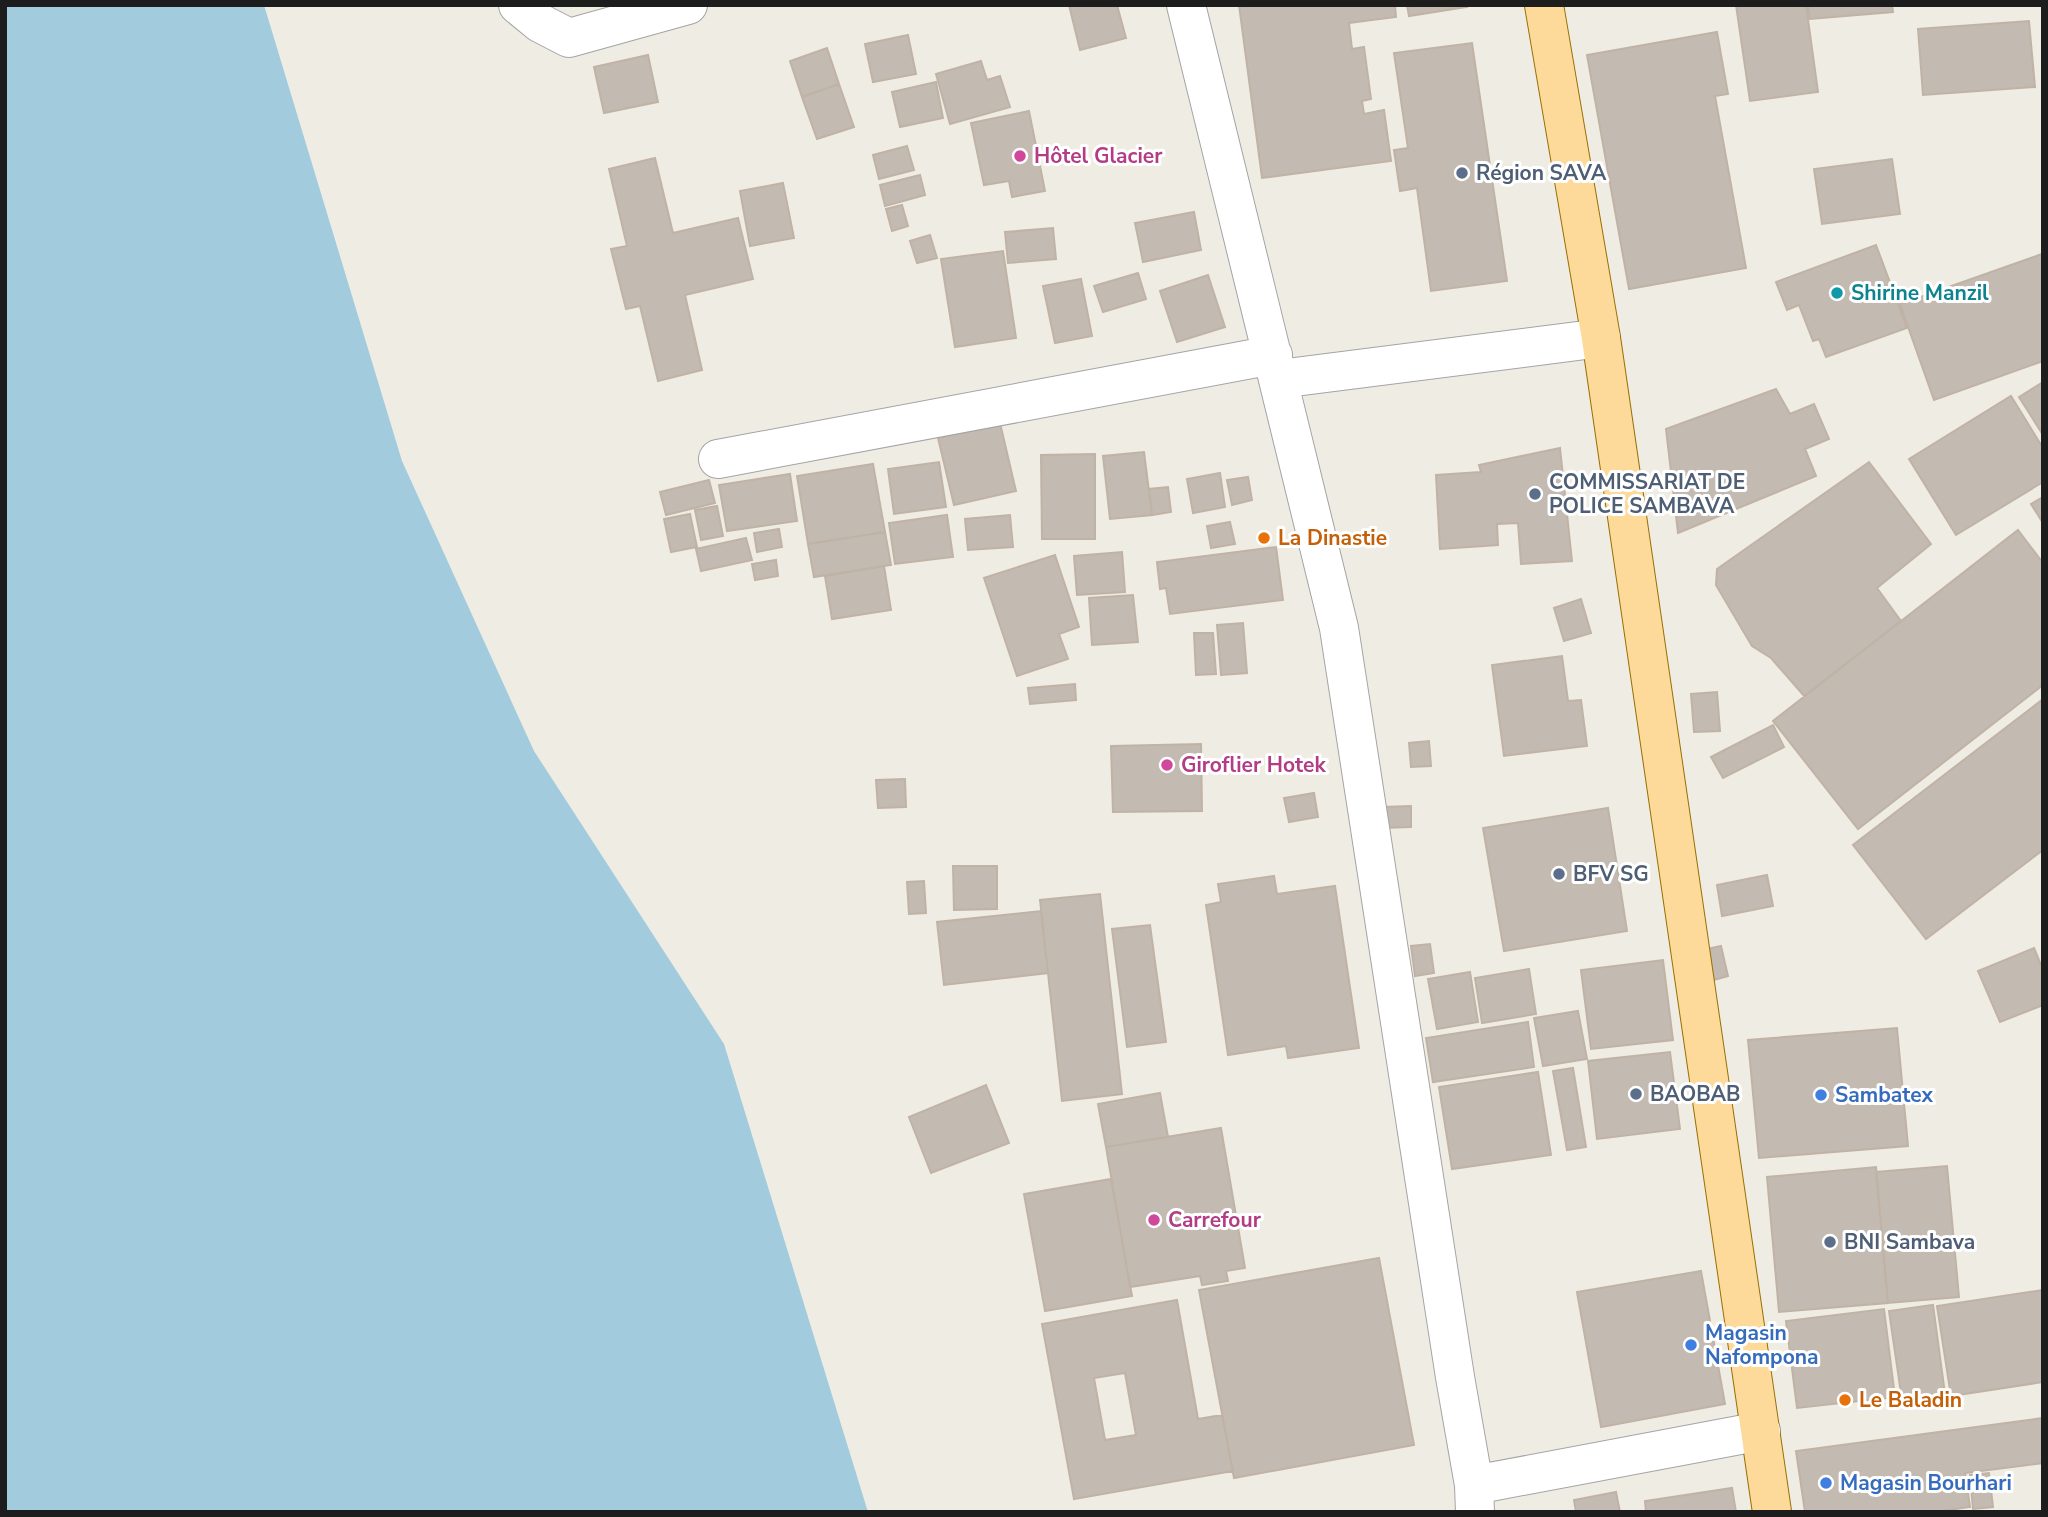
<svg xmlns="http://www.w3.org/2000/svg" width="2048" height="1517" viewBox="0 0 2048 1517" font-family="'Nunito Sans',sans-serif">
	<style>
		.water { fill: #a2ccdd }
		.building { fill: #c3bab2; stroke: #c0b3a5; stroke-width: 2; fill-rule: evenodd }
		.lines { fill: none; stroke-linecap: round; stroke-linejoin: round }
		.minor-casing { stroke: #a4a4a4; stroke-width: 40 }
		.major-casing { stroke: #976f00; stroke-width: 40 }
		.minor { stroke: #fff; stroke-width: 38 }
		.major { stroke: #fdd99a; stroke-width: 38 }
		.hotel-dot { fill: #d1479c; stroke: #fff; stroke-width: 2.5 }
		.service-dot { fill: #5c6f8a; stroke: #fff; stroke-width: 2.5 }
		.culture-dot { fill: #0f9aa8; stroke: #fff; stroke-width: 2.5 }
		.food-dot { fill: #e8710a; stroke: #fff; stroke-width: 2.5 }
		.shop-dot { fill: #3f7fe0; stroke: #fff; stroke-width: 2.5 }
		.labels { text-anchor: middle; stroke-width: 6; stroke-linejoin: round; paint-order: stroke }
		.hotel-label { font-size: 21px; font-weight: bold; fill: #b23c85; stroke: #fff; text-anchor: start }
		.service-label { font-size: 21px; font-weight: bold; fill: #4e5e75; stroke: #fff; text-anchor: start }
		.culture-label { font-size: 21px; font-weight: bold; fill: #0d838f; stroke: #fff; text-anchor: start }
		.food-label { font-size: 21px; font-weight: bold; fill: #c56008; stroke: #fff; text-anchor: start }
		.shop-label { font-size: 21px; font-weight: bold; fill: #366cbe; stroke: #fff; text-anchor: start }
	</style>
	<rect width="100%" height="100%" fill="#efece3"/>
	<path class="water" d="M5,5H264L402,461L534,751L724,1044L868,1512H5Z"/>
	<path class="building" d="M1069,5H1117L1126,38L1080,50Z
		M1239,5H1395L1396,17L1349,23L1352,49L1364,47L1371,99L1362,101L1364,114L1384,110L1391,161L1262,178Z
		M1407,5H1467V7L1409,16Z
		M1736,5H1806L1818,92L1750,101Z
		M1808,5H1892L1893,12L1810,19Z
		M2029,21L2035,87L1923,95L1918,29Z
		M1717,32L1728,94L1715,96L1746,268L1629,289L1587,55Z
		M908,35L916,74L873,82L865,44Z
		M1472,43L1507,281L1431,291L1417,188L1400,191L1394,150L1408,148L1394,53Z
		M827,48L839,84L802,97L790,61Z
		M648,55L658,102L604,113L594,67Z
		M981,61L987,80L1000,76L1010,107L950,124L936,74Z
		M936,82L943,118L900,127L892,92Z
		M839,84L854,127L817,139L802,97Z
		M1029,111L1045,191L1012,197L1009,181L984,185L971,123Z
		M907,146L914,170L879,179L873,155Z
		M655,158L673,233L738,218L753,279L685,295L702,370L658,381L640,306L626,309L611,249L627,246L609,169Z
		M1892,159L1900,214L1822,224L1814,169Z
		M920,175L925,195L885,206L880,185Z
		M783,183L794,238L750,246L740,191Z
		M902,205L908,226L892,231L886,209Z
		M1194,212L1201,250L1143,262L1135,223Z
		M1053,228L1056,259L1008,263L1005,232Z
		M930,235L937,258L917,263L910,241Z
		M1876,245L1907,328L1826,357L1819,339L1813,341L1799,305L1787,310L1776,282Z
		M1003,251L1016,338L955,347L941,259Z
		M2042,254L2043,361L1934,400L1900,304Z
		M1138,273L1146,299L1103,312L1094,286Z
		M1208,275L1225,327L1177,342L1160,291Z
		M1081,279L1092,336L1055,343L1043,286Z
		M2043,382V435L2019,397Z
		M1776,389L1790,414L1814,404L1829,439L1805,449L1816,476L1678,533L1666,429Z
		M2011,396L2043,448V482L1956,535L1909,459Z
		M1000,423L1016,491L954,505L938,438Z
		M1560,448L1572,561L1521,564L1518,523L1497,524L1498,545L1440,549L1436,475L1481,472L1479,465Z
		M1144,452L1152,515L1110,519L1103,456Z
		M1095,454V539H1042L1041,455Z
		M939,462L946,507L894,514L888,469Z
		M1869,462L1931,544L1877,588L1901,621L1804,696L1771,658L1752,646L1716,585L1717,569Z
		M873,464L885,532L808,544L797,476Z
		M1220,473L1225,507L1193,513L1187,479Z
		M790,474L797,521L727,531L719,485Z
		M1248,477L1252,500L1232,505L1227,480Z
		M709,480L715,503L666,515L660,492Z
		M1168,487L1171,512L1152,515L1149,489Z
		M2043,497V523L2031,504Z
		M717,506L723,536L701,540L695,510Z
		M690,514L697,547L671,552L664,519Z
		M947,515L953,557L895,564L889,523Z
		M1010,515L1013,547L968,550L965,519Z
		M1230,522L1235,544L1211,548L1207,526Z
		M779,529L782,547L757,552L754,533Z
		M2018,530L2043,563V685L1858,829L1773,721Z
		M885,532L891,565L814,577L808,544Z
		M746,538L752,560L701,571L696,549Z
		M1276,547L1283,600L1170,614L1166,588L1160,589L1157,562Z
		M1122,552L1125,592L1077,595L1074,556Z
		M1055,555L1079,627L1059,634L1068,659L1017,676L984,578Z
		M776,560L778,576L755,580L752,564Z
		M884,566L891,610L832,619L825,576Z
		M1133,595L1138,642L1092,645L1089,598Z
		M1581,599L1591,633L1564,641L1554,608Z
		M1243,623L1247,673L1221,675L1217,625Z
		M1194,633H1213L1216,674L1196,675Z
		M1562,656L1568,701L1581,700L1587,746L1504,756L1492,665Z
		M1075,684L1076,700L1030,704L1028,688Z
		M1717,692L1720,731L1694,732L1691,694Z
		M2043,699V850L1926,939L1853,845Z
		M1773,725L1784,747L1723,778L1711,757Z
		M1429,741L1431,766L1411,767L1409,743Z
		M1201,744L1202,811L1113,812L1111,746Z
		M905,779L906,807L878,808L876,780Z
		M1314,793L1318,817L1289,822L1284,798Z
		M1411,806V827L1383,828L1382,807Z
		M1608,808L1627,931L1504,951L1483,828Z
		M953,866H997V909L954,910Z
		M1767,875L1773,906L1722,916L1717,885Z
		M1274,876L1277,894L1335,886L1359,1048L1288,1058L1286,1046L1228,1055L1206,905L1221,902L1218,884Z
		M924,881L926,913L909,914L907,882Z
		M1100,894L1122,1094L1062,1101L1040,900Z
		M1041,911L1048,973L944,985L937,922Z
		M1150,925L1166,1042L1127,1047L1112,929Z
		M1430,944L1434,973L1415,976L1411,946Z
		M1721,946L1728,976L1714,980L1707,949Z
		M2034,948L2043,970V1005L2000,1022L1978,971Z
		M1663,960L1673,1040L1591,1049L1581,970Z
		M1529,969L1536,1014L1482,1023L1475,978Z
		M1470,972L1478,1022L1437,1029L1428,979Z
		M1578,1011L1587,1059L1543,1066L1534,1018Z
		M1528,1022L1534,1067L1433,1082L1426,1038Z
		M1897,1028L1908,1146L1759,1158L1748,1040Z
		M1670,1052L1680,1129L1597,1139L1588,1061Z
		M1573,1068L1586,1147L1567,1150L1553,1071Z
		M1538,1072L1551,1155L1452,1169L1439,1087Z
		M986,1085L1009,1143L931,1173L909,1117Z
		M1160,1093L1168,1137L1106,1147L1098,1104Z
		M1221,1128L1245,1268L1226,1271L1228,1281L1202,1285L1200,1276L1130,1287L1106,1147Z
		M1947,1166L1959,1297L1888,1303L1876,1172Z
		M1876,1167L1888,1303L1779,1312L1767,1177Z
		M1111,1179L1132,1296L1045,1311L1024,1194Z
		M1379,1258L1414,1445L1234,1478L1199,1290Z
		M1701,1271L1725,1404L1601,1427L1577,1292Z
		M2043,1290V1382L1951,1396L1937,1306Z
		M1177,1300L1198,1419L1222,1415L1233,1471L1074,1499L1042,1324ZM1125,1373L1136,1435L1105,1440L1094,1378Z
		M1933,1305L1945,1394L1902,1400L1889,1311Z
		M1884,1309L1895,1397L1797,1408L1786,1321Z
		M2043,1418V1463L1965,1473L1970,1507L1935,1512H1805L1796,1451Z
		M1989,1473L1993,1507L1973,1509L1970,1475Z
		M1732,1488L1736,1512H1646L1645,1501Z
		M1616,1492L1620,1512H1576L1574,1500Z"/>
	<g class="lines">
		<g class="minor-casing">
			<path id="minor" d="M518,5L540,23L569,38L688,5
				M1186,5L1339,628L1455,1377L1474,1485L1475,1512
				M1279,379L1601,338
				M718,459L1273,355
				M1474,1485L1761,1431"/>
		</g>
		<g class="major-casing">
			<path id="major" d="M1544,5L1601,338L1772,1512"/>
		</g>
		<use href="#minor" class="minor"/>
		<use href="#major" class="major"/>
	</g>
	<g class="hotel-dot">
		<circle cx="1020" cy="156" r="7"/>
		<circle cx="1167" cy="765" r="7"/>
		<circle cx="1154" cy="1220" r="7"/>
	</g>
	<g class="service-dot">
		<circle cx="1462" cy="173" r="7"/>
		<circle cx="1535" cy="494" r="7"/>
		<circle cx="1559" cy="874" r="7"/>
		<circle cx="1636" cy="1094" r="7"/>
		<circle cx="1830" cy="1242" r="7"/>
	</g>
	<circle class="culture-dot" cx="1837" cy="293" r="7"/>
	<g class="food-dot">
		<circle cx="1264" cy="538" r="7"/>
		<circle cx="1845" cy="1400" r="7"/>
	</g>
	<g class="shop-dot">
		<circle cx="1821" cy="1095" r="7"/>
		<circle cx="1691" cy="1345" r="7"/>
		<circle cx="1826" cy="1483" r="7"/>
	</g>
	<g class="labels">
		<g class="hotel-label">
			<text x="1034" y="163">Hôtel Glacier</text>
			<text x="1181" y="772">Giroflier Hotek</text>
			<text x="1168" y="1227">Carrefour</text>
		</g>
		<g class="service-label">
			<text x="1476" y="180">Région SAVA</text>
			<text x="1549" y="489">COMMISSARIAT DE<tspan x="1549" dy="24">POLICE SAMBAVA</tspan></text>
			<text x="1573" y="881">BFV SG</text>
			<text x="1650" y="1101">BAOBAB</text>
			<text x="1844" y="1249">BNI Sambava</text>
		</g>
		<g class="culture-label">
			<text x="1851" y="300">Shirine Manzil</text>
		</g>
		<g class="food-label">
			<text x="1278" y="545">La Dinastie</text>
			<text x="1859" y="1407">Le Baladin</text>
		</g>
		<g class="shop-label">
			<text x="1835" y="1102">Sambatex</text>
			<text x="1705" y="1340">Magasin<tspan x="1705" dy="24">Nafompona</tspan></text>
			<text x="1840" y="1490">Magasin Bourhari</text>
		</g>
	</g>
	<rect width="2048" height="1517" fill="none" stroke="#1d1d1d" stroke-width="14"/>
</svg>
